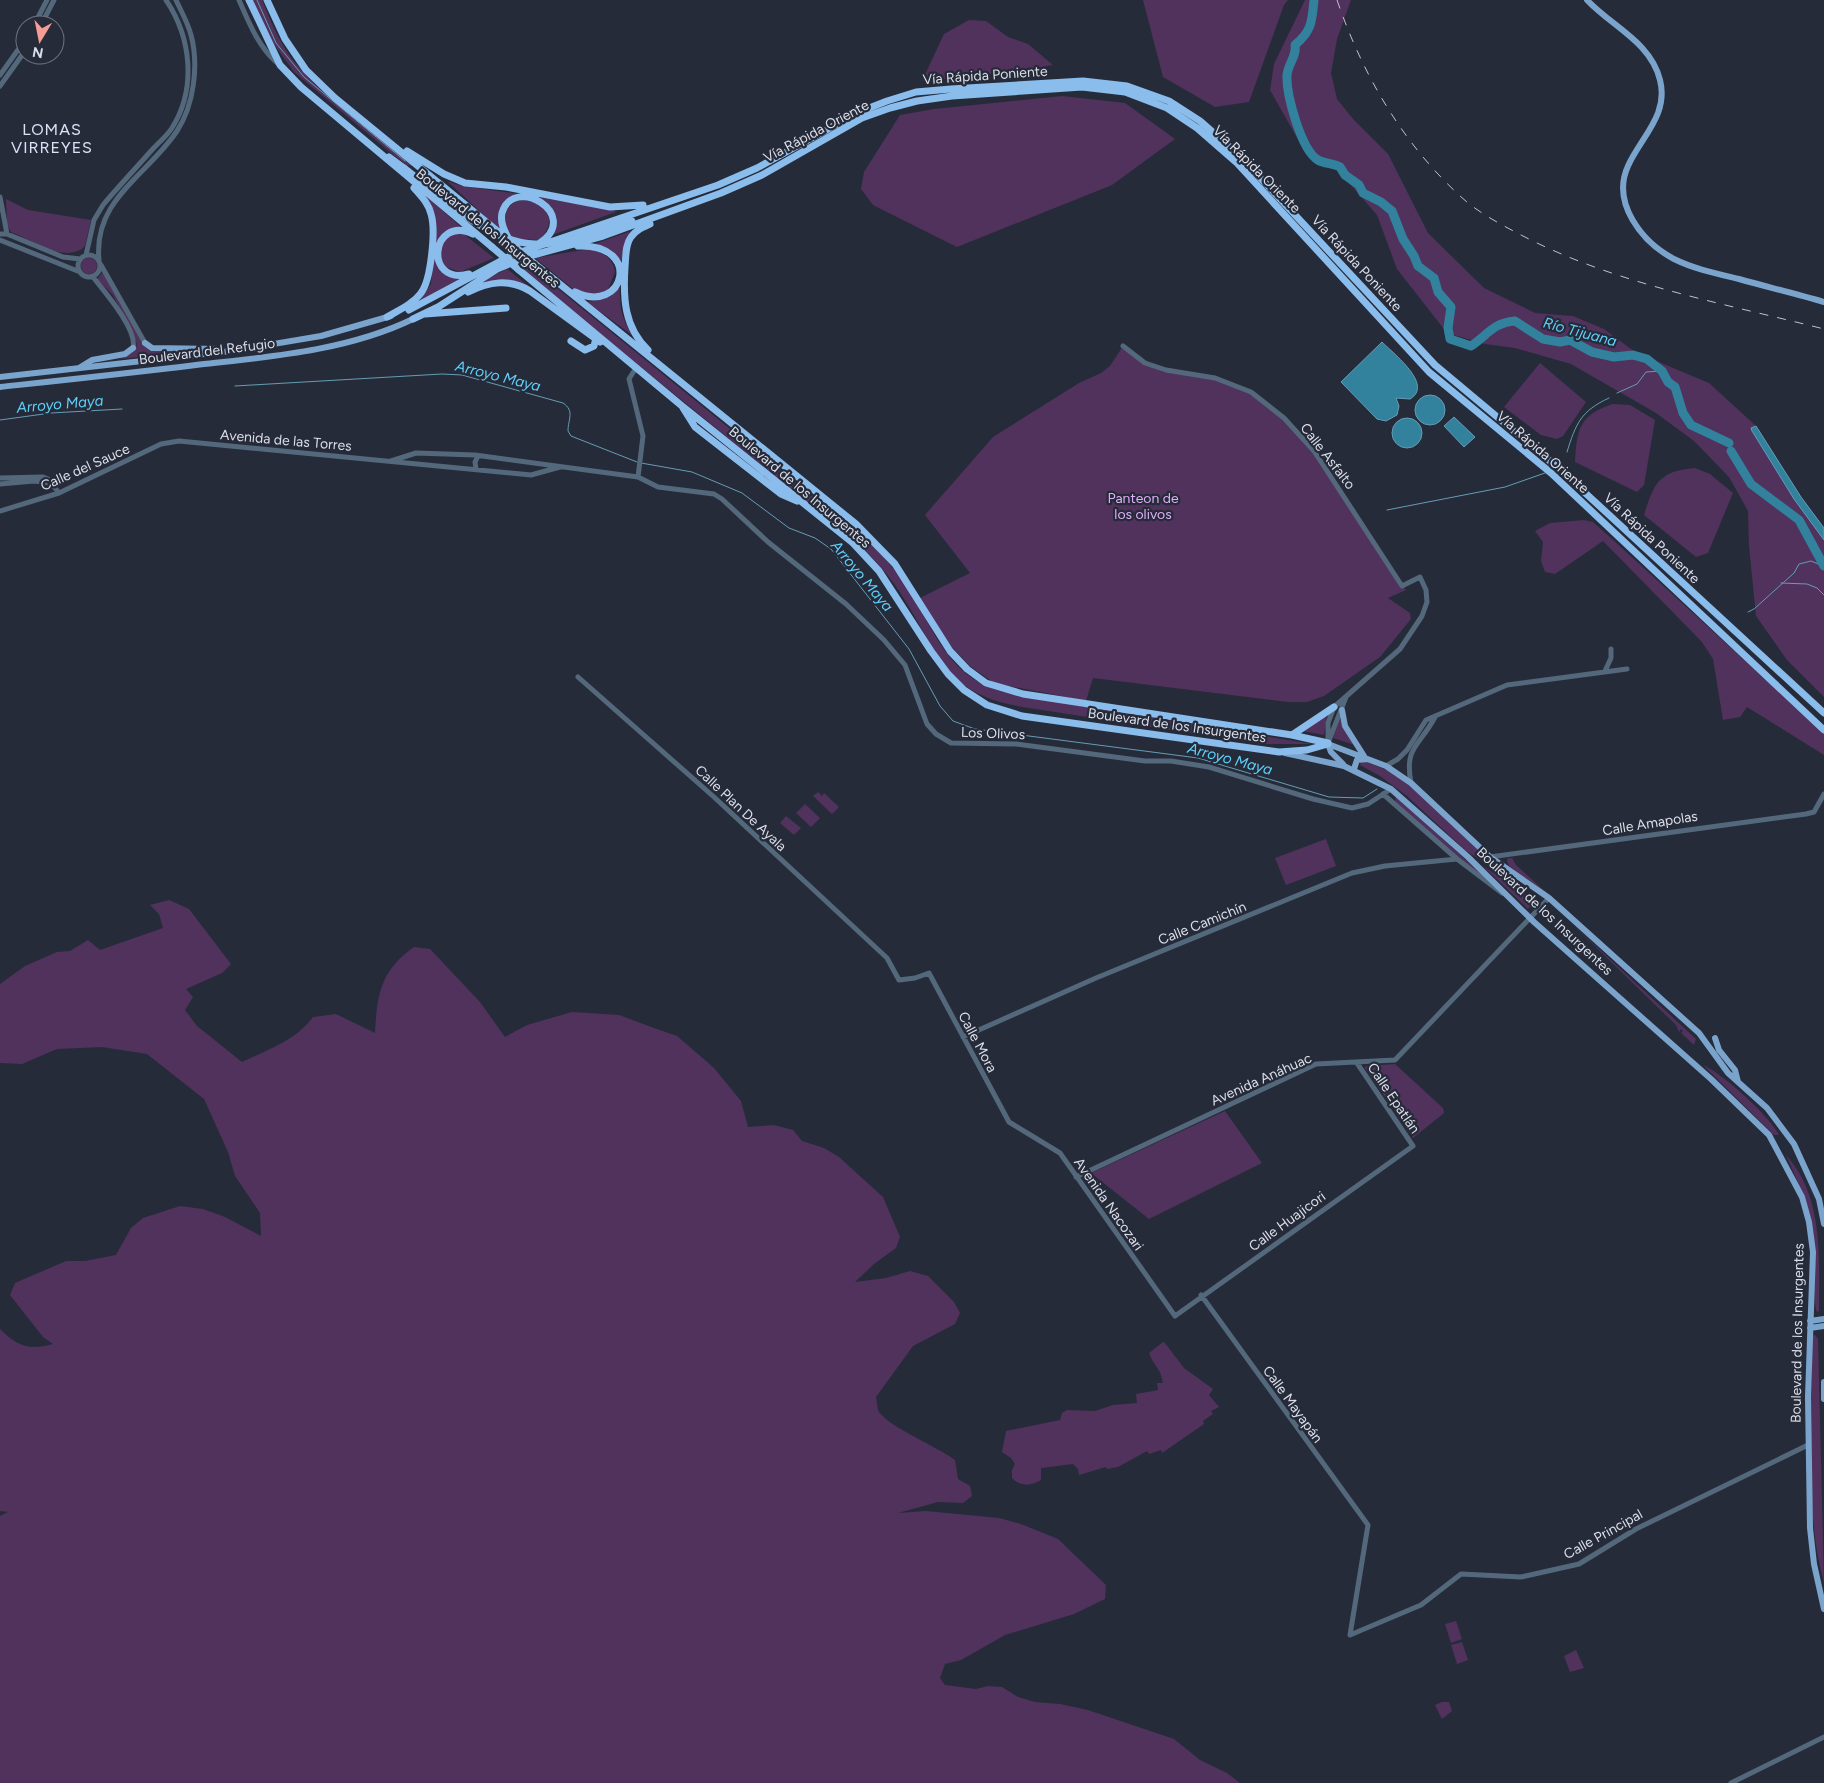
<svg xmlns="http://www.w3.org/2000/svg" width="1824" height="1783" viewBox="0 0 1824 1783" font-family="Figtree,sans-serif">
	<style>
		.green { fill: #50325c }
		.water { fill: #32819d; stroke: #659db4 }
		.lines { fill: none; stroke-linecap: round; stroke-linejoin: round }
		.stream { stroke: #659db4; stroke-width: 1 }
		.river { stroke: #32819d; stroke-width: 9 }
		.minor { stroke: #54687c; stroke-width: 5 }
		.major { stroke: #7ba4cc; stroke-width: 6 }
		.highway { stroke: #8abcec; stroke-width: 7 }
		.rail { stroke: #c0c3ce; stroke-width: 1; stroke-dasharray: 9 9; stroke-linecap: butt }
		.highway-bridge { stroke: #8abcec; stroke-width: 7 }
		.labels { text-anchor: middle; stroke-width: 4.5; stroke-linejoin: round; paint-order: stroke }
		.street-label { font-size: 14px; fill: #dcdfe9; stroke: #262b3a }
		.park-label { font-size: 14px; fill: #e3aef9; stroke: #262b3a }
		.water-label { font-size: 15px; font-style: italic; fill: #5fd0f9; stroke: #262b3a }
		.quarter-label { font-size: 16px; letter-spacing: 1px; fill: #dbe2f6; stroke: #262b3a }
	</style>
	<rect width="100%" height="100%" fill="#262b3a"/>
	<path class="green" d="M251,0H262C271,22 281,47 297,65C329,103 375,134 413,166L407,165L397,158L294,72L274,44Z
		M1143,0H1288L1284,5L1249,102L1215,107L1163,77Z
		M1305,0H1351L1337,39L1331,73L1337,99L1353,119L1388,154L1428,233L1484,288L1535,313L1573,316L1604,329L1635,352L1709,383L1756,426L1751,428L1752,431L1794,499L1824,540V697L1787,660L1756,616L1749,546L1748,511L1729,477L1694,441L1656,413L1571,364L1515,348L1485,344L1447,333L1397,269L1377,215L1340,173L1296,136L1270,90L1274,64Z
		M969,20L986,21L1008,37L1028,44L1053,65L1012,72L922,81L944,34Z
		M1062,96L1125,103L1175,139L1112,185L957,247L873,205L861,189L864,172L900,115L934,109Z
		M447,181L462,186L527,195L506,202L501,231Z
		M423,193L463,229L447,231L435,245V229Z
		M536,197L614,210L616,212L552,235C562,218 553,203 536,197Z
		M6,199L28,210L91,220L85,246C66,265 31,240 11,232L7,225Z
		M517,201C545,197 560,217 540,240L516,239L509,235C504,220 502,209 517,201Z
		M634,230C619,240 618,292 621,309C623,319 627,327 632,335L587,302L604,299L618,286L614,254L605,247L594,244Z
		M456,234L465,235L494,258L460,272L443,266L440,249L447,238Z
		M588,249C602,250 613,258 615,272L608,289L595,297L573,289L535,258Z
		M433,254C438,272 446,278 465,277L419,301L431,284Z
		M81 266a8 8 0 1 1 16 0a8 8 0 1 1-16 0Z
		M525,262L868,541C883,556 896,570 908,588C927,618 942,658 972,678C985,687 1000,691 1015,695L1313,744H1262L1029,708C1003,704 975,697 956,678C934,656 918,620 901,594C890,576 876,562 862,547L516,265Z
		M507,269L554,306C524,289 511,274 475,284Z
		M103,272L145,347L161,352L204,350L92,362C107,360 133,362 137,344L113,295L97,279Z
		M1123,346L1145,363L1166,370L1215,378L1251,392L1284,418L1314,451L1406,590L1388,598L1410,613L1411,619L1380,657L1324,696L1307,702H1288L1093,678L1086,701L994,683L970,666L950,645L918,599L970,573L925,515L993,437L1079,383L1101,373L1110,366Z
		M1540,363L1586,402L1563,436L1557,439L1541,435L1504,407Z
		M1613,404L1630,405L1655,420L1644,485L1637,492L1575,462C1577,429 1579,415 1613,404Z
		M1695,468L1710,474L1733,493L1708,553L1696,557L1644,515C1654,483 1659,471 1695,468Z
		M1584,520L1593,522L1612,539L1824,733V755L1747,707L1740,717L1723,720L1713,659L1702,642L1603,541L1555,574L1545,572L1541,561L1543,542L1535,531L1550,523Z
		M1327,715L1324,735L1302,731Z
		M1340,719L1355,745L1333,738Z
		M1362,760L1389,771L1407,782L1512,879L1466,851L1407,796L1380,776L1360,765Z
		M818,792L822,796L824,793L839,807L832,814L813,796Z
		M1396,797L1401,801L1489,881L1467,865L1395,802Z
		M805,804L820,818L811,827L796,813Z
		M786,816L801,828L794,835L780,823Z
		M1326,839L1336,866L1286,885L1275,858Z
		M1508,858H1512L1516,865L1550,896L1509,866L1507,861Z
		M1483,866L1536,900L1528,909Z
		M169,900L189,909L231,964L222,973L186,989L193,997L185,1010L197,1026L242,1062C269,1049 295,1041 313,1017L336,1014L375,1033C377,994 381,970 414,947L430,949L480,1002L505,1037L527,1025L572,1012L619,1015L654,1028L677,1036L714,1068L741,1101L748,1127L774,1125L793,1130L802,1141L824,1148L839,1157L883,1197L900,1237L896,1248L874,1264L855,1282L886,1278L910,1271L928,1276L954,1302L960,1313L955,1324L913,1346L876,1397C877,1402 877,1408 879,1412C889,1427 938,1447 955,1460L958,1479L970,1486L972,1496L963,1503L938,1502L898,1513L926,1511L999,1518L1021,1524L1058,1539L1106,1585L1105,1599L1074,1614L1005,1635L961,1660L945,1664L940,1678L945,1685L976,1689L988,1686L1002,1687L1018,1697L1035,1702L1060,1704L1088,1710L1174,1739L1200,1760L1227,1773L1240,1783H0V1516L8,1512L0,1511V1329C17,1346 29,1351 53,1344L43,1337L10,1295L15,1283L66,1261H85L116,1255L131,1228L143,1218L180,1206L203,1209L225,1217L261,1236L260,1213L235,1176L228,1152L204,1099L147,1054L102,1047L57,1049L22,1064L0,1063V984L25,966L57,952L70,951L88,940L100,950L163,928L159,914L150,905Z
		M1572,924L1696,1039L1694,1045L1681,1033L1683,1031L1681,1029L1679,1032L1676,1025Z
		M1395,1064L1443,1108L1444,1113L1413,1138L1365,1068L1366,1066Z
		M1703,1065C1723,1074 1769,1115 1779,1135H1774Z
		M1225,1111L1262,1163L1149,1219L1091,1173Z
		M1786,1155C1824,1197 1819,1257 1819,1311L1817,1312C1812,1303 1816,1249 1813,1232C1808,1205 1797,1180 1786,1155Z
		M1815,1335L1818,1339L1824,1583C1803,1505 1812,1416 1812,1336Z
		M1163,1342L1165,1343L1184,1368L1213,1389L1209,1395L1219,1407L1211,1411L1213,1414L1203,1421L1204,1424L1162,1453L1161,1450L1149,1454L1147,1451L1118,1467L1107,1469L1106,1467L1079,1475L1078,1469L1073,1464L1041,1468V1480C1030,1486 1021,1487 1012,1478V1470L1015,1464L1011,1458L1002,1452L1006,1431L1060,1420L1062,1413L1067,1410L1095,1411L1113,1405L1137,1403L1136,1394L1158,1390L1157,1383H1163C1160,1366 1154,1367 1149,1353Z
		M1456,1621L1462,1639L1451,1643L1445,1624Z
		M1462,1642L1468,1660L1457,1664L1451,1645Z
		M1576,1650L1584,1668L1570,1672L1564,1656Z
		M1442,1702H1449L1452,1711L1442,1719L1435,1705Z"/>
	<path class="water" d="M1382,342C1394,354 1434,385 1410,399L1396,398L1399,406L1397,415L1386,421L1377,419L1341,382Z
		M1415 410a15 15 0 1 1 30 0a15 15 0 1 1-30 0Z
		M1454,417L1475,437L1464,447L1444,426Z
		M1392 433a15 15 0 1 1 30 0a15 15 0 1 1-30 0Z
		M1756,426L1801,497L1824,528V540L1794,499L1752,431L1751,428Z"/>
	<g class="lines">
		<path class="stream" d="M257,0L276,43L304,77L405,161
			M235,386L442,374L462,375L563,403C575,411 568,419 568,431L571,436L637,462
			M1617,393L1637,384L1646,372L1662,371
			M0,420L51,413L122,409
			M1567,452C1576,423 1581,411 1609,398
			M641,463L692,472L742,493L789,528L815,538L831,549L909,649L940,706L953,721L975,729L1198,758L1329,797L1363,798L1377,789
			M1387,510L1505,487L1545,473
			M1781,583L1807,584L1817,588L1824,595
			M1748,612L1754,609L1794,573L1799,564L1811,561L1823,566"/>
		<path class="river" d="M1314,0C1312,21 1312,31 1295,45C1297,56 1288,64 1287,75C1286,94 1301,150 1318,160C1325,164 1334,163 1340,167L1345,175L1359,185L1363,193L1381,202L1392,211L1403,239L1414,256L1418,266L1434,278L1438,292L1451,307L1448,328L1450,339L1471,346C1488,335 1492,323 1515,321L1543,339L1560,342L1570,340L1592,352L1614,357L1633,355L1647,359L1662,371L1668,382L1675,387L1683,413L1691,425L1729,443
			M1731,451L1751,484L1799,520L1824,566"/>
		<path class="minor" d="M239,0C249,23 258,46 277,63
			M34,25L47,0
			M41,25L54,0
			M0,75L25,40
			M0,86L25,51
			M0,197L7,234
			M0,234H7L63,257L80,259
			M0,240L80,272
			M78 266a11 11 0 1 1 22 0a11 11 0 1 1-22 0Z
			M86,255L94,220L103,205C118,187 135,169 151,151C158,143 167,136 172,128C197,88 191,37 166,0
			M99,260C93,199 148,175 177,131C194,105 199,65 191,35C188,23 181,11 176,0
			M101,265L145,343
			M93,277C104,291 138,330 133,348
			M1123,346L1145,363L1166,370L1215,378L1251,392L1284,418L1314,451L1402,586L1420,577L1426,590L1427,602L1422,616L1400,649L1334,707L1328,723V744
			M634,371L629,379L643,436L638,477
			M391,461L416,453L475,455L638,477L658,487L714,494L722,499L768,542L846,604L884,640L905,665L927,724L936,734L951,743L1016,744L1145,761H1171L1209,767L1313,799L1352,808L1368,804L1391,789
			M476,469L475,462L478,456
			M0,478L43,477L48,479L59,493
			M0,484L34,481L51,483
			M0,511L59,493L161,444L179,441L531,475L560,467
			M1605,671L1611,658V649
			M578,677L714,797L887,958L899,980L915,978L929,973L1009,1122L1060,1153L1175,1316L1413,1146L1357,1063
			M1328,743L1346,697
			M1386,766L1398,759L1407,750L1426,720L1507,685L1627,669
			M1411,783C1404,746 1420,746 1435,717
			M1383,794L1457,859L1502,893
			M1490,857L1806,814L1814,812L1824,794
			M963,1037L1096,978L1352,873L1385,866L1457,859
			M1076,1177L1316,1064L1395,1060L1549,898
			M1201,1295L1368,1525L1350,1635
			M1350,1635L1421,1605L1461,1574L1521,1577L1579,1564L1636,1529L1808,1445
			M1731,1783L1824,1737"/>
		<path class="major" d="M1587,0C1611,26 1651,42 1660,80C1669,115 1641,137 1628,166C1611,203 1642,242 1674,259C1694,269 1718,274 1739,279C1768,287 1796,294 1824,302
			M145,343L152,348L220,349
			M79,368L92,360L125,354L133,348
			M0,377L231,351L321,336L391,316
			M0,387C65,380 131,373 196,365C268,357 347,351 413,319
			M1342,710L1345,726L1364,756
			M1328,744L1386,766L1411,783L1490,857L1549,898L1699,1033L1728,1073L1767,1108L1794,1144L1819,1199L1824,1224
			M1328,744L1331,752L1343,764
			M1285,753L1344,766L1391,789L1468,857L1534,922L1711,1079L1769,1135L1802,1197L1809,1222L1813,1252L1808,1397L1810,1528L1814,1564L1824,1609
			M1354,769L1357,760L1367,759
			M1715,1038L1719,1050L1735,1070L1738,1082
			M1810,1321L1824,1319
			M1810,1328L1824,1326
			M1824,1382V1399"/>
		<path class="highway" d="M249,0L280,65L301,87L492,247
			M267,0L285,39L306,70L335,98L501,234
			M407,151L444,174L465,183L506,187L610,207L643,205
			M389,157L404,168
			M509,239C504,231 500,223 502,213C513,174 582,214 540,243
			M535,264L856,524L895,564L950,651L967,669L986,683L1023,694L1292,735L1328,743
			M519,270L682,406L853,543L879,571L931,651L948,674L964,690L987,705L1022,716L1279,752L1307,750L1328,744
			M469,274C423,286 431,214 473,234
			M468,292C489,282 509,278 530,291L600,342
			M575,292C625,316 643,243 578,246
			M435,309L497,269L526,257L603,236L721,193L762,175L862,118L890,108L917,101L952,96L1082,87L1125,92L1167,108L1197,128L1236,162L1429,372L1551,473L1824,730
			M409,310L512,255L718,185L757,168L859,112L887,101L916,92L951,89L1083,81L1127,86L1169,101L1200,121L1241,157L1435,365L1556,466L1824,713
			M425,314L506,308
			M387,317C399,310 413,304 421,293C431,280 436,230 431,214C429,204 421,196 414,188
			M413,319L438,307
			M571,341L585,350L594,346L596,338
			M648,350C624,327 623,298 625,267C626,257 625,245 631,237C636,230 643,227 650,224
			M683,408L695,427L781,494L797,501
			M1292,735L1334,707"/>
		<path class="rail" d="M1337,0C1362,73 1401,141 1458,194C1475,211 1500,224 1521,235C1615,284 1722,303 1824,329"/>
		<path class="highway-bridge" d="M404,168C440,195 487,243 535,244C567,245 601,230 632,221
			M509,241L535,264
			M492,247L519,270"/>
	</g>
	<g class="labels">
		<g class="street-label">
			<text transform="translate(985 75) rotate(-4)" y="5">Vía Rápida Poniente</text>
			<text transform="translate(816 131) rotate(-28)" y="5">Vía Rápida Oriente</text>
			<text transform="translate(1257 169) rotate(45)" y="5">Vía Rápida Oriente</text>
			<text transform="translate(488 228) rotate(39)" y="5">Boulevard de los Insurgentes</text>
			<text transform="translate(1357 263) rotate(47)" y="5">Vía Rápida Poniente</text>
			<text transform="translate(207 351) rotate(-7)" y="5">Boulevard del Refugio</text>
			<text transform="translate(286 440) rotate(5)" y="5">Avenida de las Torres</text>
			<text transform="translate(1543 452) rotate(41)" y="5">Vía Rápida Oriente</text>
			<text transform="translate(1328 456) rotate(52)" y="5">Calle Asfalto</text>
			<text transform="translate(85 467) rotate(-24)" y="5">Calle del Sauce</text>
			<text transform="translate(800 487) rotate(40)" y="5">Boulevard de los Insurgentes</text>
			<text transform="translate(1652 538) rotate(43)" y="5">Vía Rápida Poniente</text>
			<text transform="translate(1177 725) rotate(8)" y="5">Boulevard de los Insurgentes</text>
			<text transform="translate(993 733) rotate(2)" y="5">Los Olivos</text>
			<text transform="translate(741 808) rotate(43)" y="5">Calle Plan De Ayala</text>
			<text transform="translate(1650 823) rotate(-9)" y="5">Calle Amapolas</text>
			<text transform="translate(1545 911) rotate(43)" y="5">Boulevard de los Insurgentes</text>
			<text transform="translate(1202 923) rotate(-22)" y="5">Calle Camichín</text>
			<text transform="translate(978 1042) rotate(62)" y="5">Calle Mora</text>
			<text transform="translate(1261 1079) rotate(-24)" y="5">Avenida Anáhuac</text>
			<text transform="translate(1394 1098) rotate(56)" y="5">Calle Epatlán</text>
			<text transform="translate(1109 1204) rotate(55)" y="5">Avenida Nacozari</text>
			<text transform="translate(1287 1221) rotate(-36)" y="5">Calle Huajicori</text>
			<text transform="translate(1797 1333) rotate(-89)" y="5">Boulevard de los Insurgentes</text>
			<text transform="translate(1293 1404) rotate(54)" y="5">Calle Mayapán</text>
			<text transform="translate(1603 1534) rotate(-29)" y="5">Calle Principal</text>
		</g>
		<g class="park-label">
			<text x="1143" y="503">Panteon de<tspan x="1143" dy="16">los olivos</tspan></text>
		</g>
		<g class="water-label">
			<text transform="translate(1580 332) rotate(15)" y="5">Río Tijuana</text>
			<text transform="translate(498 376) rotate(14)" y="5">Arroyo Maya</text>
			<text transform="translate(60 404) rotate(-5)" y="5">Arroyo Maya</text>
			<text transform="translate(862 576) rotate(50)" y="5">Arroyo Maya</text>
			<text transform="translate(1230 759) rotate(15)" y="5">Arroyo Maya</text>
		</g>
		<g class="quarter-label">
			<text x="52" y="135">LOMAS<tspan x="52" dy="18">VIRREYES</tspan></text>
		</g>
	</g>
	<g transform="translate(40 40) rotate(190)"><circle r="24" fill="#262b3a" stroke="#6f7380"/>
	<path d="M0-4L9 19L0 12L-9 19Z" fill="#f59c95"/>
	<text y="-8" font-size="14" font-weight="bold" text-anchor="middle" fill="#dcdfe9">N</text>
	</g>
</svg>
